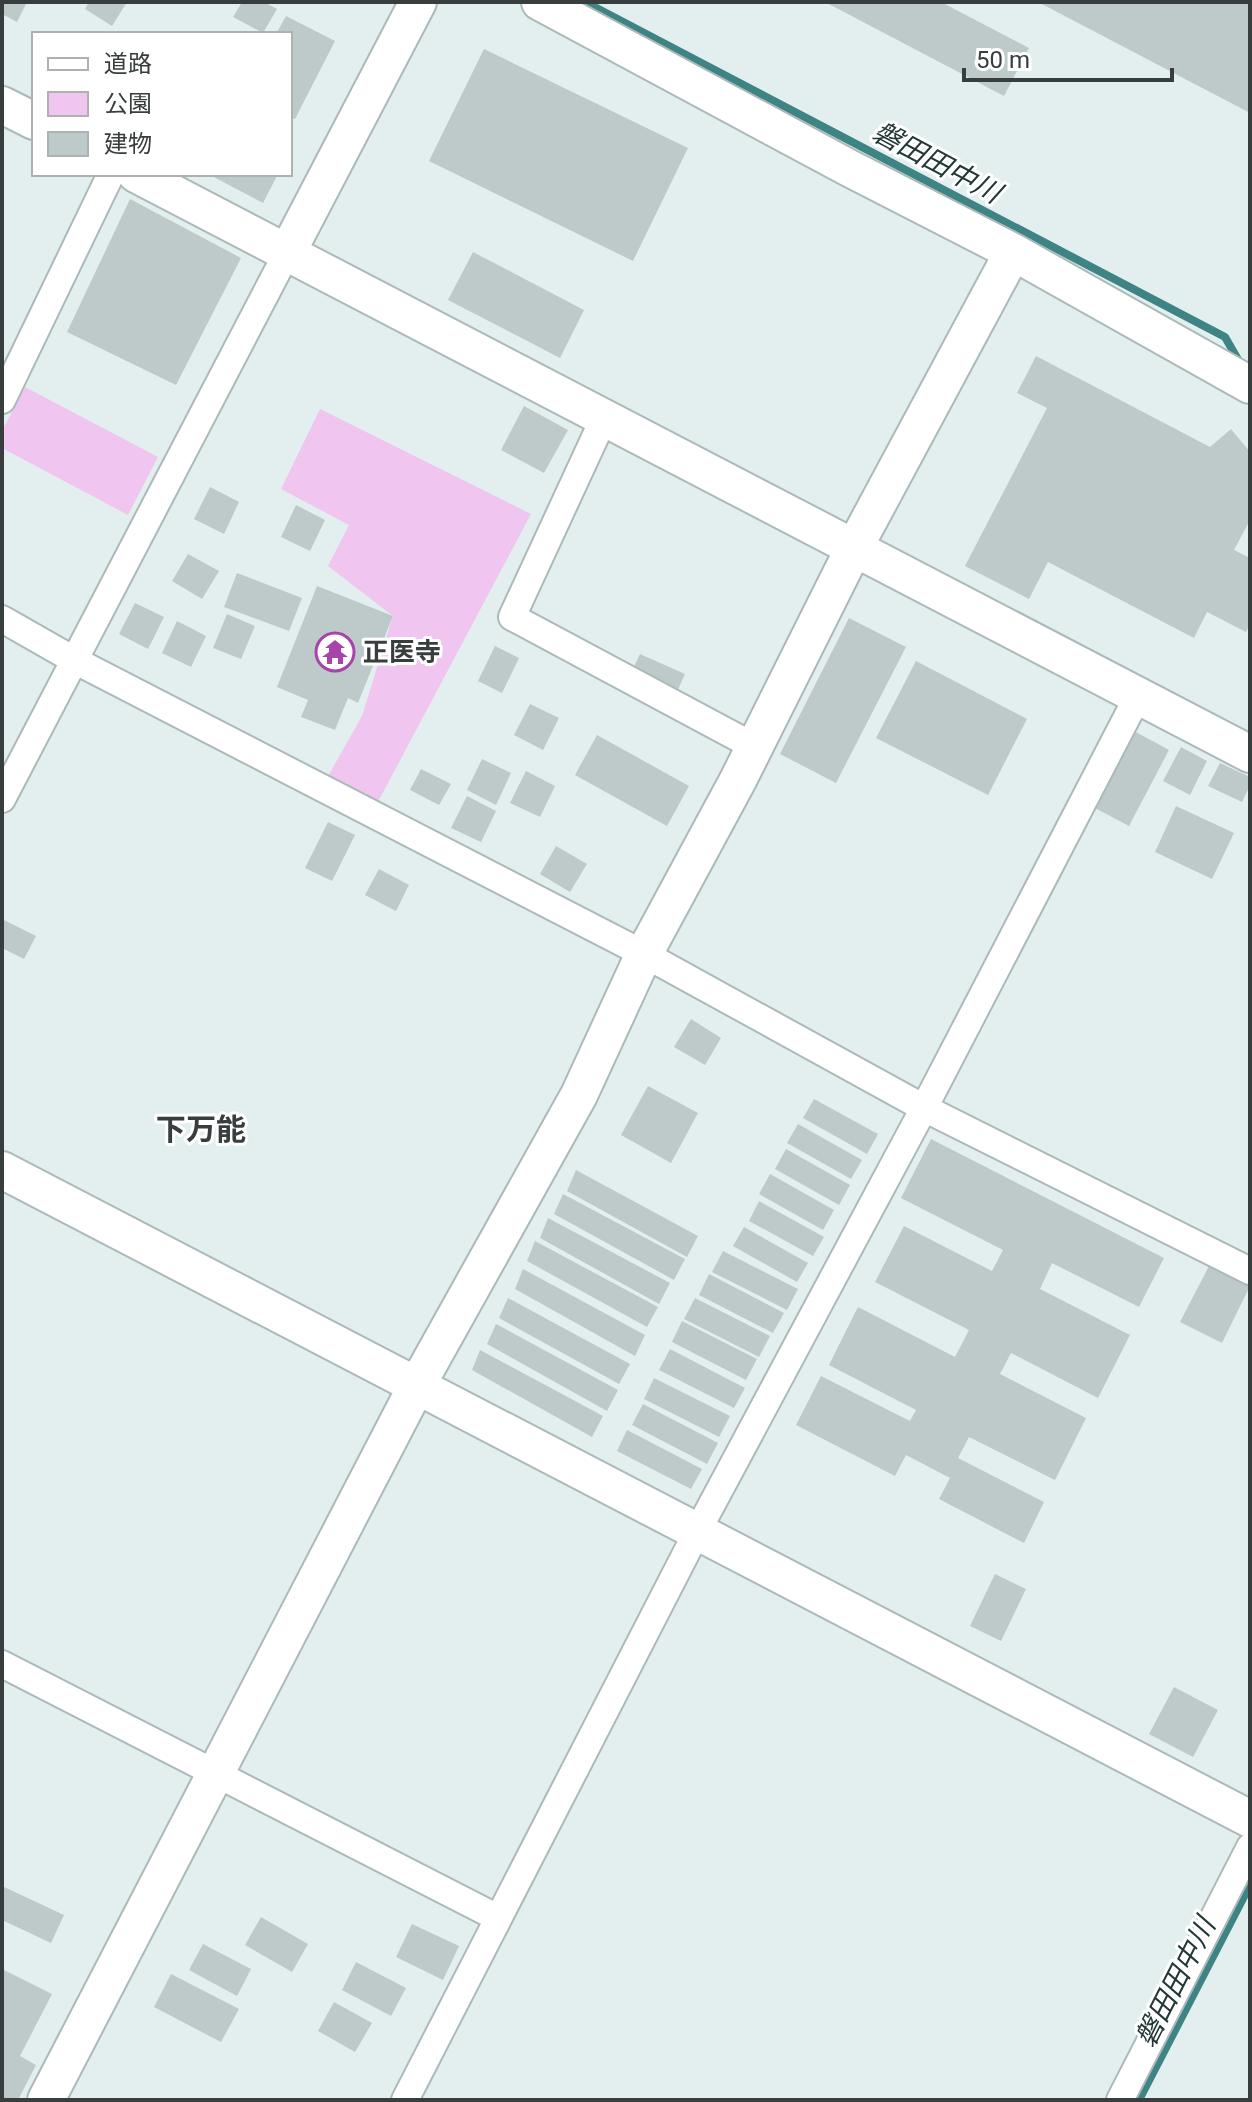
<svg xmlns="http://www.w3.org/2000/svg" width="1252" height="2102" viewBox="0 0 1252 2102" font-family="Roboto,'Noto Sans JP',sans-serif">
	<style>
		.green { fill: #f0c5f0 }
		.lines { fill: none; stroke-linecap: round; stroke-linejoin: round }
		.stream { stroke: #3e8484; stroke-width: 8 }
		.building { fill: #bdcac9 }
		.street-casing { stroke: #adb9b9; stroke-width: 30 }
		.secondary-casing { stroke: #adb9b9; stroke-width: 40 }
		.street { stroke: #fff; stroke-width: 26 }
		.secondary { stroke: #fff; stroke-width: 36 }
		.labels { text-anchor: middle; stroke-width: 6; stroke-linejoin: round; paint-order: stroke }
		.poi-label { font-size: 26px; font-weight: bold; fill: #383d3d; stroke: #fff; text-anchor: start }
		.water-label { font-size: 28px; font-style: italic; fill: #213837; stroke: #fff }
		.quarter-label { font-size: 30px; font-weight: bold; fill: #383d3d; stroke: #fff }
	</style>
	<rect width="100%" height="100%" fill="#e2efee"/>
	<path class="green" d="M25,387L158,457L128,515L2,448V431Z
		M320,409L531,514L372,813L322,787L362,716L393,616L328,566L349,525L281,489Z"/>
	<g class="lines">
		<path class="stream" d="M585,2L1225,337L1240,363
			M1139,2100L1250,1885"/>
	</g>
	<path class="building" d="M2,2H27L17,22L2,14Z
		M89,2H127L112,26L85,9Z
		M242,2H264L277,9L263,33L233,17Z
		M825,2H941L1029,48L1004,96Z
		M1038,2H1250V113Z
		M286,16L335,41L295,119L290,117V34H276Z
		M484,49L688,148L633,261L429,161Z
		M208,174H278L263,203Z
		M130,199L241,258L176,385L67,332Z
		M473,252L584,310L560,358L448,300Z
		M1036,356L1210,447L1231,429L1250,452V520L1234,550L1250,558V624L1246,632L1207,612L1194,638L1048,562L1029,599L965,566L1047,408L1017,393Z
		M524,406L568,430L544,473L501,450Z
		M210,487L239,502L224,534L194,519Z
		M296,505L325,520L310,551L281,537Z
		M188,554L219,571L202,599L172,581Z
		M237,573L302,598L289,631L224,607Z
		M317,586L393,616L358,703L348,698L335,730L301,717L308,700L277,687Z
		M135,603L164,617L148,649L119,634Z
		M227,614L255,626L241,659L213,648Z
		M849,618L906,647L836,783L780,754Z
		M177,621L206,636L191,667L162,653Z
		M495,646L519,658L502,693L478,681Z
		M640,654L685,674L676,694L631,673Z
		M916,661L1027,719L988,795L876,738Z
		M530,704L559,718L543,750L514,735Z
		M1134,731L1169,750L1129,826L1093,807Z
		M597,735L689,786L667,826L575,775Z
		M1181,747L1207,761L1190,795L1163,781Z
		M482,759L511,773L496,805L467,790Z
		M1220,763L1250,777V785L1242,802L1208,786Z
		M421,769L451,784L439,805L410,790Z
		M526,771L555,786L540,817L510,803Z
		M467,796L496,811L481,842L451,828Z
		M1176,806L1234,833L1212,879L1155,852Z
		M328,822L355,835L332,881L305,868Z
		M556,846L587,864L570,892L540,874Z
		M379,869L409,885L396,911L365,895Z
		M2,919L36,936L24,959L2,948Z
		M691,1019L721,1038L705,1065L674,1047Z
		M648,1086L698,1113L671,1163L621,1135Z
		M814,1099L878,1134L867,1154L803,1118Z
		M798,1124L862,1160L851,1179L787,1143Z
		M931,1139L1164,1258L1139,1307L1052,1263L1040,1289L1130,1335L1098,1398L1011,1353L1000,1374L1086,1418L1055,1480L969,1437L958,1458L1044,1502L1024,1543L939,1499L950,1478L906,1455L895,1476L796,1425L821,1376L910,1421L916,1410L829,1365L858,1307L955,1357L969,1330L875,1282L904,1226L992,1271L1003,1250L901,1198Z
		M786,1149L850,1185L839,1205L775,1169Z
		M576,1170L698,1236L687,1257L567,1191Z
		M770,1174L834,1210L823,1230L759,1194Z
		M563,1194L685,1259L674,1280L554,1214Z
		M759,1201L824,1237L813,1256L749,1221Z
		M548,1218L670,1283L659,1304L540,1238Z
		M744,1227L808,1263L797,1282L733,1246Z
		M535,1241L658,1307L647,1327L527,1261Z
		M723,1251L798,1289L787,1310L712,1272Z
		M1209,1266L1250,1286L1222,1343L1180,1322Z
		M523,1269L645,1335L635,1356L515,1289Z
		M709,1274L784,1313L773,1333L699,1295Z
		M508,1298L630,1364L619,1384L499,1318Z
		M695,1298L770,1336L759,1357L684,1319Z
		M682,1321L757,1359L746,1380L672,1342Z
		M496,1324L618,1390L607,1411L487,1344Z
		M670,1349L745,1388L734,1408L659,1370Z
		M480,1350L603,1416L592,1437L472,1370Z
		M654,1378L730,1416L719,1437L644,1399Z
		M643,1404L718,1443L707,1464L632,1425Z
		M627,1430L702,1469L691,1489L617,1451Z
		M995,1574L1026,1589L1001,1641L970,1626Z
		M1174,1687L1218,1710L1193,1757L1149,1734Z
		M2,1886L64,1915L51,1943L2,1920Z
		M261,1917L308,1944L292,1972L245,1945Z
		M412,1924L459,1946L443,1980L396,1957Z
		M203,1944L251,1969L237,1996L189,1970Z
		M356,1962L406,1988L391,2016L342,1990Z
		M2,1969L52,1994L20,2056L36,2065L18,2100H2Z
		M171,1974L239,2009L221,2042L154,2007Z
		M334,2002L372,2023L355,2052L318,2031Z"/>
	<g class="lines">
		<g class="street-casing">
			<path id="street" d="M2,400L111,174
				M604,418L512,617L755,747
				M2,619L74,660L644,954L924,1108L1250,1271
				M2,799L288,251
				M2,1664L498,1918
				M405,2100L697,1532L924,1108L1138,696
				M1120,2100L1250,1847"/>
		</g>
		<g class="secondary-casing">
			<path id="secondary" d="M540,2L849,168L1013,252L1250,385
				M2,105L34,121
				M136,174L1250,754
				M288,251L418,2
				M2,1170L1250,1819
				M46,2100L416,1387L579,1095L644,954L738,780L854,548L1013,252"/>
		</g>
		<use href="#street" class="street"/>
		<use href="#secondary" class="secondary"/>
	</g>
	<defs>
		<g id="temple-ring" transform="scale(2)"><circle r="9.5" fill="#fff" stroke="#a644ab" stroke-width="1.5"/><path d="M0-6L5-2H3V0L6.5 2.5H4V6H1.5V3h-3V6H-4V2.5H-6.5L-3 0V-2H-5Z" fill="#a644ab"/></g>
	</defs>
	<g fill-rule="evenodd">
		<use href="#temple-ring" x="335" y="652"/>
	</g>
	<g class="labels">
		<g class="poi-label">
			<text x="363" y="661">正医寺</text>
		</g>
		<g class="water-label">
			<text transform="translate(937 162) rotate(28)" y="10">磐田田中川</text>
			<text transform="translate(1175 1982) rotate(-63)" y="10">磐田田中川</text>
		</g>
		<g class="quarter-label">
			<text x="201" y="1140">下万能</text>
		</g>
	</g>
	<rect width="1252" height="2102" fill="none" stroke="#383d3d" stroke-width="8"/>
	<rect x="32" y="32" width="260" height="144" fill="#ffffff" stroke="#afb1b1" stroke-width="2"/>
	<rect x="48" y="58" width="40" height="12" fill="#ffffff" stroke="#afb1b1" stroke-width="2"/>
	<text x="104" y="72" font-size="24" fill="#383d3d">道路</text>
	<rect x="48" y="92" width="40" height="24" fill="#f0c5f0" stroke="#afb1b1" stroke-width="2"/>
	<text x="104" y="112" font-size="24" fill="#383d3d">公園</text>
	<rect x="48" y="132" width="40" height="24" fill="#bdcac9" stroke="#afb1b1" stroke-width="2"/>
	<text x="104" y="152" font-size="24" fill="#383d3d">建物</text>
	<path d="M964 68v12h208v-12" fill="none" stroke="#383d3d" stroke-width="4"/>
	<text x="976" y="68" font-size="24" fill="#383d3d" stroke="#ffffff" stroke-width="6" paint-order="stroke">50 m</text>
</svg>
